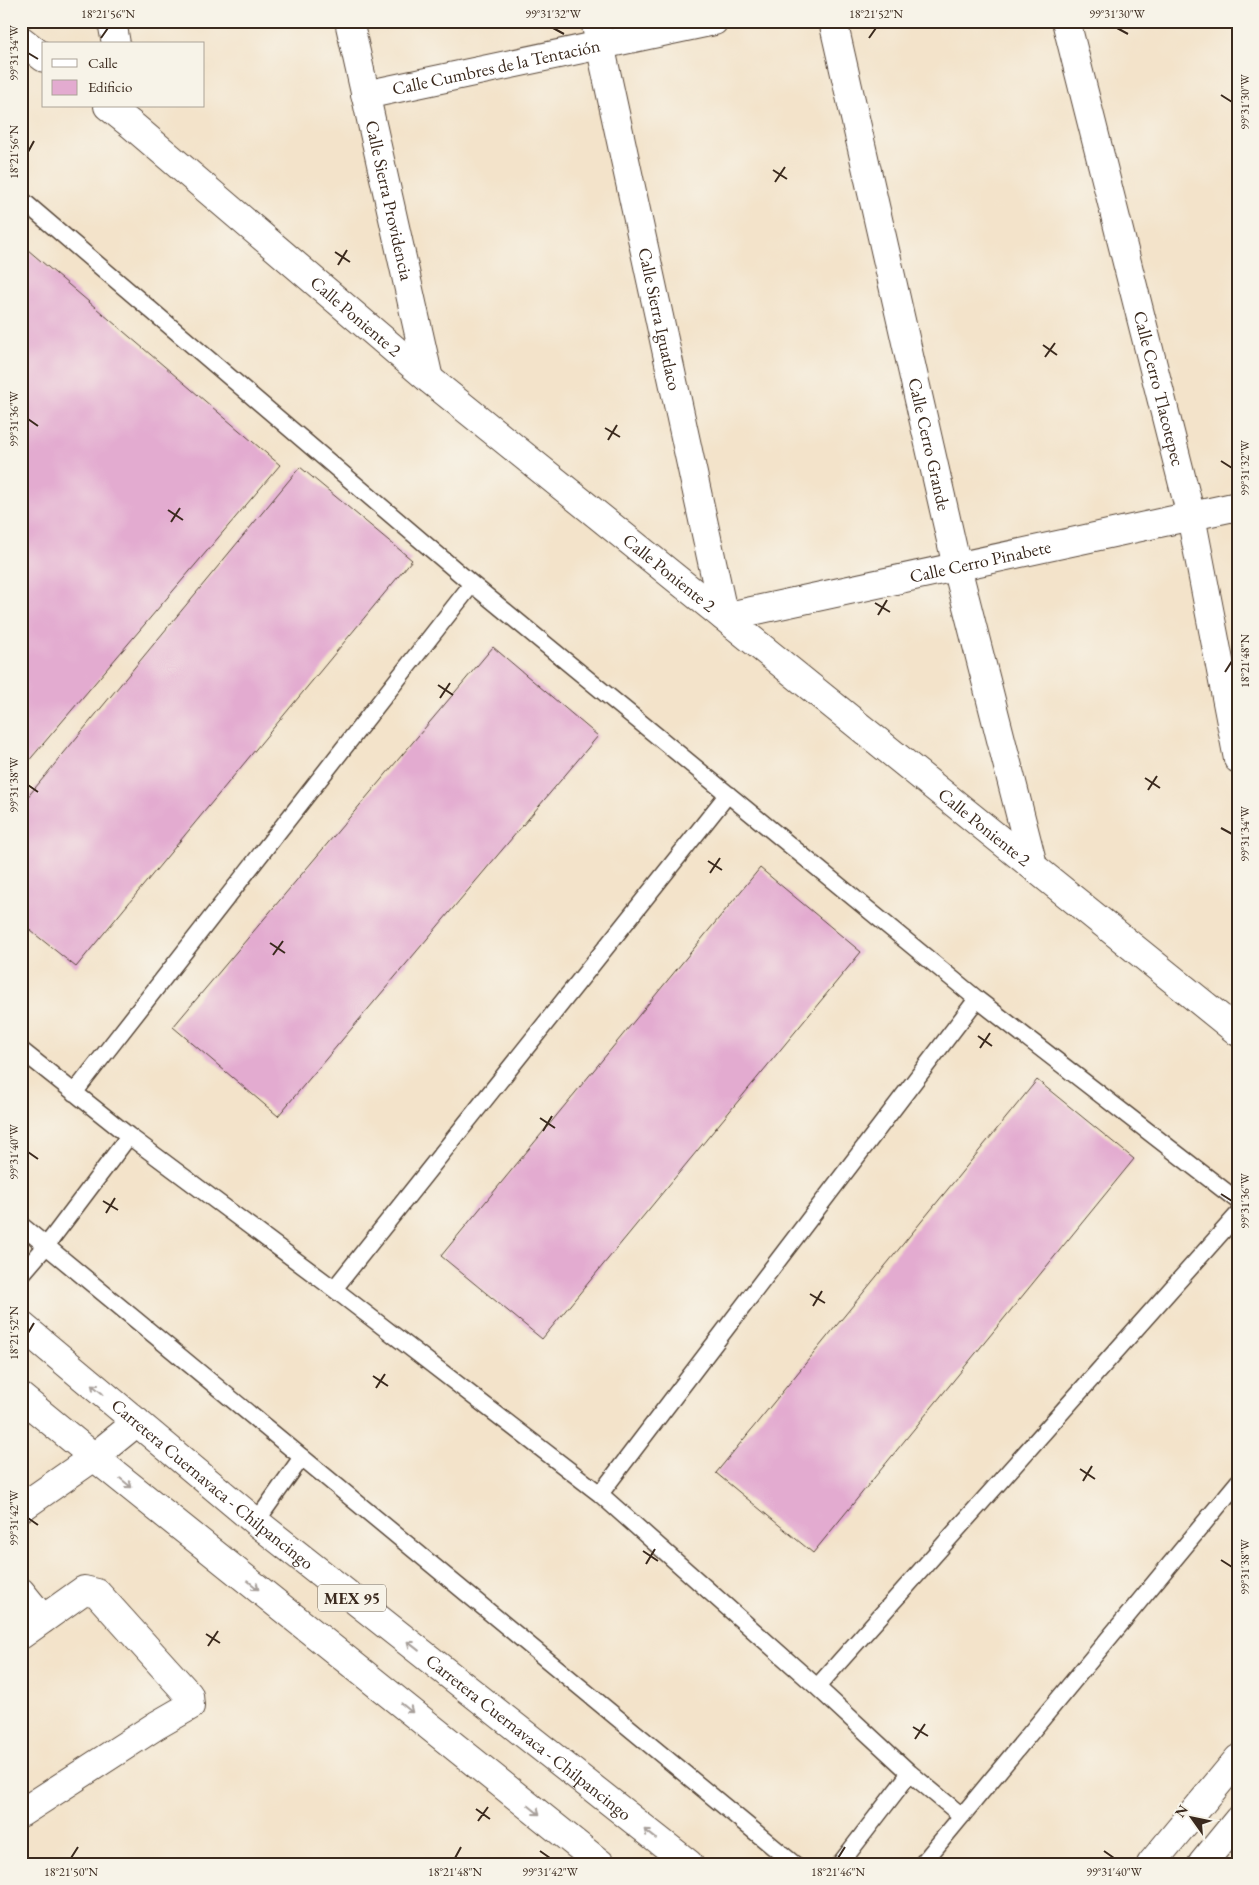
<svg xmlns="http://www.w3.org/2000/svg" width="1259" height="1885" viewBox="0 0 1259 1885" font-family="'EB Garamond',serif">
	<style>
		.building { fill: #e3abd0 }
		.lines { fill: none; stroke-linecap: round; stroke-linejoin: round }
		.service-casing { stroke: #574638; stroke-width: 19 }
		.minor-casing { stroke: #574638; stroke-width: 30 }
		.tertiary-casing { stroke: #574638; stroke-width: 30 }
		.primary-casing { stroke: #574638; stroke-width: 30 }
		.service { stroke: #fff; stroke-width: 16 }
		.minor { stroke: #fff; stroke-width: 28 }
		.tertiary { stroke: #fff; stroke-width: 28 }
		.primary { stroke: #fff; stroke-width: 28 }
		.oneway { stroke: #a79f9a }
		.ticks { fill: none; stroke: #3b2a1e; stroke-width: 2 }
		.labels { text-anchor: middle; stroke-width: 5; stroke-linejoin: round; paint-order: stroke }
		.shield { fill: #f7f3e8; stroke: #73665b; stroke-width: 1 }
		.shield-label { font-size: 16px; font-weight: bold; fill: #3b2a1e }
		.street-label { font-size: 18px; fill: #3b2a1e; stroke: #f7f3e8 }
		.neatline { fill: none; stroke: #3b2a1e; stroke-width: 2 }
		.ticks-label { font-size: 12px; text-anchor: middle; fill: #3b2a1e }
	</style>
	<rect width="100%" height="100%" fill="#f7f3e8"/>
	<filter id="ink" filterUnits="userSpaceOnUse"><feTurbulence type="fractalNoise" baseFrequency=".02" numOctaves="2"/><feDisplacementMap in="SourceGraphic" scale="10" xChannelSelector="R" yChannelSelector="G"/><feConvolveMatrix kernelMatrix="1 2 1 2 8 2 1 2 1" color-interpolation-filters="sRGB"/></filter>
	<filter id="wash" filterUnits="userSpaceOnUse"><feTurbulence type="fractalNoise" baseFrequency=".0096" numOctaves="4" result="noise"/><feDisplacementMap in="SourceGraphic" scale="20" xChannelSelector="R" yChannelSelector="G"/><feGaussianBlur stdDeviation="1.12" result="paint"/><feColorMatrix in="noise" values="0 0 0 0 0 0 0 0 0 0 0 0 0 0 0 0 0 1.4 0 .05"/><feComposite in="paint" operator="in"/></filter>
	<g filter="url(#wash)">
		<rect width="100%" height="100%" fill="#f3e3ca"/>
		<g id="blocks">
			<path class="building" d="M21,244L280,465L21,770Z
				M300,467L412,560L76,967L21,923V805Z
				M493,647L598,736L278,1116L173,1027Z
				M760,868L861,952L542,1339L441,1256Z
				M1037,1080L1134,1159L813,1553L716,1473Z"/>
		</g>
	</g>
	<g filter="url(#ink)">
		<use href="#blocks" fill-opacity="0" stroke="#574638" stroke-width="1"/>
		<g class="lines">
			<g class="service-casing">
				<path id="service" d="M21,199L472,584L977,999L1238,1201
					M21,1050L129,1136L334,1289L600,1494L817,1687L910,1773
					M74,1093L472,584
					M21,1225L794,1864
					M21,1275L46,1246L129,1136
					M334,1289L728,794
					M600,1494L977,999
					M256,1522L302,1457
					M817,1687L1238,1214
					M840,1864L910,1773L962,1816
					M922,1864L1238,1482"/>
			</g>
			<g class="minor-casing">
				<g id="minor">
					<path d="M112,21L116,44"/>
					<path id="s1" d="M349,21L429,379"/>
					<path id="s2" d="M595,21L724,617L1238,506"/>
					<path id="s3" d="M833,21L957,567L1033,865"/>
					<path id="s4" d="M1066,21L1191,516L1238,759"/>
					<path d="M21,40L44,58"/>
					<path id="s5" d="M365,95L714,21"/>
					<path id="s6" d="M108,106L133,126L429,379L1238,1032"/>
					<path d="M21,1508L94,1457L137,1422"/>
					<path d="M21,1592L43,1619"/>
					<path d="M21,1635L84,1590L97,1593L189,1695L190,1706L157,1725L21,1813"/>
				</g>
			</g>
			<g class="tertiary-casing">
				<path id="tertiary" d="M1151,1864L1238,1759
					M1202,1864L1238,1820"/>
			</g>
			<g class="primary-casing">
				<g id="primary">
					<path id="s7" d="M21,1325L256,1522L689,1864"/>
					<path d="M21,1397L94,1457L601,1864"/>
				</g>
			</g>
			<use href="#service" class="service"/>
			<use href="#minor" class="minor"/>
			<use href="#tertiary" class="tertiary"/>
			<use href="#primary" class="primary"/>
		</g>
		<defs><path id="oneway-shaft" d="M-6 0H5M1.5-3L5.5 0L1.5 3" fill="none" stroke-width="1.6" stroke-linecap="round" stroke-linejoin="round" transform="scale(1.25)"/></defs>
		<g class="oneway">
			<use href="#oneway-shaft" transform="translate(97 1389) rotate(-140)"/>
			<use href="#oneway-shaft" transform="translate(126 1483) rotate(39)"/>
			<use href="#oneway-shaft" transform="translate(253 1585) rotate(39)"/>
			<use href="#oneway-shaft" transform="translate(413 1646) rotate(-142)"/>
			<use href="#oneway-shaft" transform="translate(407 1708) rotate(39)"/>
			<use href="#oneway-shaft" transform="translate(534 1810) rotate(39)"/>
			<use href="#oneway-shaft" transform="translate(650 1834) rotate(-142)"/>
		</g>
	</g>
	<path class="ticks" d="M553,28L564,34M1117,28L1128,34M101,38L108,28M869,38L876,28M28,53L38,59M1221,95L1232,102M28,152L34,141M773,170L787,179M775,182L785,167M335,252L350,262M338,265L347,250M1043,345L1057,355M1045,357L1055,343M28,419L38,426M605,428L620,437M608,440L617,425M1221,461L1232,468M168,510L183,520M171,522L180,508M875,603L890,612M878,615L887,600M1225,672L1232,661M438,685L453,695M440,698L450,683M1145,778L1160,788M28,785L38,792M1148,790L1157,776M1221,828L1232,834M708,861L722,870M710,873L720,858M270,943L285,953M273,955L283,941M978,1036L992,1046M980,1048L990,1033M540,1118L555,1128M543,1131L552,1116M28,1152L38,1159M1221,1194L1232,1201M103,1201L118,1210M106,1213L115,1198M810,1294L825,1303M813,1306L822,1291M28,1333L34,1323M373,1376L388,1386M376,1388L385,1374M1080,1469L1095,1479M1083,1481L1092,1466M28,1518L38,1525M643,1551L658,1561M1221,1560L1232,1567M646,1564L655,1549M206,1634L220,1643M208,1646L218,1631M913,1727L928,1736M915,1739L925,1724M476,1809L490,1819M478,1821L488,1807M540,1851L550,1858M1104,1851L1114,1858M71,1858L78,1847M455,1858L461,1847M838,1858L845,1847"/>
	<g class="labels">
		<rect class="shield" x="318" y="1584.5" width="68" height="27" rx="4"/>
		<g class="shield-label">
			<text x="352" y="1604">MEX 95</text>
		</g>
		<g class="street-label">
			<text dy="6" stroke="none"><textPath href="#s5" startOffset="134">Calle Cumbres de la Tentación</textPath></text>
			<text dy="6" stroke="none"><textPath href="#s1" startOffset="184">Calle Sierra Providencia</textPath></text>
			<text dy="6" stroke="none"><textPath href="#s6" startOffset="325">Calle Poniente 2</textPath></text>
			<text dy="6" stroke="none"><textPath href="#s2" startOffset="305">Calle Sierra Iguatlaco</textPath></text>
			<text dy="6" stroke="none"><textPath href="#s4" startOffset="379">Calle Cerro Tlacotepec</textPath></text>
			<text dy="6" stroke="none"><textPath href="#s3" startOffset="434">Calle Cerro Grande</textPath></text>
			<text dy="6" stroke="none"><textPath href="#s2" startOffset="872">Calle Cerro Pinabete</textPath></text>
			<text dy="6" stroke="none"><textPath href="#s6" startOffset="730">Calle Poniente 2</textPath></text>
			<text dy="6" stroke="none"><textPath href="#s6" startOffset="1135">Calle Poniente 2</textPath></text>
			<text dy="6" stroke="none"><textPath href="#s7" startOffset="249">Carretera Cuernavaca - Chilpancingo</textPath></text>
			<text dy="6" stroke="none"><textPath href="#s7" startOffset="654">Carretera Cuernavaca - Chilpancingo</textPath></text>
		</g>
	</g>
	<rect width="1259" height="1885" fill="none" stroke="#f7f3e8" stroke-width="55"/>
	<rect x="42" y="42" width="162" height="65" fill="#f7f3e8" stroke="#aca397"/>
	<rect x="52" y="59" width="25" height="8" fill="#ffffff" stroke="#aca397"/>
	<text x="88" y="68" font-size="15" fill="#3b2a1e">Calle</text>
	<rect x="52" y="80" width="25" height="15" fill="#e3abd0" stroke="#aca397"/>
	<text x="88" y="92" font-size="15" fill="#3b2a1e">Edificio</text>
	<g transform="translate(1192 1818) rotate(303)" stroke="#f7f3e8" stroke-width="4" paint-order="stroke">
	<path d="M0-4L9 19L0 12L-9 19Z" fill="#3b2a1e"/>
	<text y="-8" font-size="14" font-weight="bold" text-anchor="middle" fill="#3b2a1e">N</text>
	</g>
	<rect x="28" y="28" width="1204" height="1830" class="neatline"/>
	<g class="ticks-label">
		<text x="108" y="18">18°21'56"N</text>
		<text x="553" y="18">99°31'32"W</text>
		<text x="876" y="18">18°21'52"N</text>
		<text x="1117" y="18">99°31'30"W</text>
		<text transform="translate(14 53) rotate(-90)" y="4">99°31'34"W</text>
		<text transform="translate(1245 102) rotate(-90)" y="4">99°31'30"W</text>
		<text transform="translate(14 152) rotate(-90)" y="4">18°21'56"N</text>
		<text transform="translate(14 419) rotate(-90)" y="4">99°31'36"W</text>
		<text transform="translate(1245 468) rotate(-90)" y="4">99°31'32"W</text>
		<text transform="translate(1245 661) rotate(-90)" y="4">18°21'48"N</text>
		<text transform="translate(14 785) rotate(-90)" y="4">99°31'38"W</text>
		<text transform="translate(1245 834) rotate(-90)" y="4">99°31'34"W</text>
		<text transform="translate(14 1152) rotate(-90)" y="4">99°31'40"W</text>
		<text transform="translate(1245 1201) rotate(-90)" y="4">99°31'36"W</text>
		<text transform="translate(14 1333) rotate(-90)" y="4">18°21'52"N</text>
		<text transform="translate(14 1518) rotate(-90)" y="4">99°31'42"W</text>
		<text transform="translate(1245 1567) rotate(-90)" y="4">99°31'38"W</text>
		<text x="71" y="1876">18°21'50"N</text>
		<text x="455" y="1876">18°21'48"N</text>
		<text x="550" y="1876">99°31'42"W</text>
		<text x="838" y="1876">18°21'46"N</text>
		<text x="1114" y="1876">99°31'40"W</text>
	</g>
</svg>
